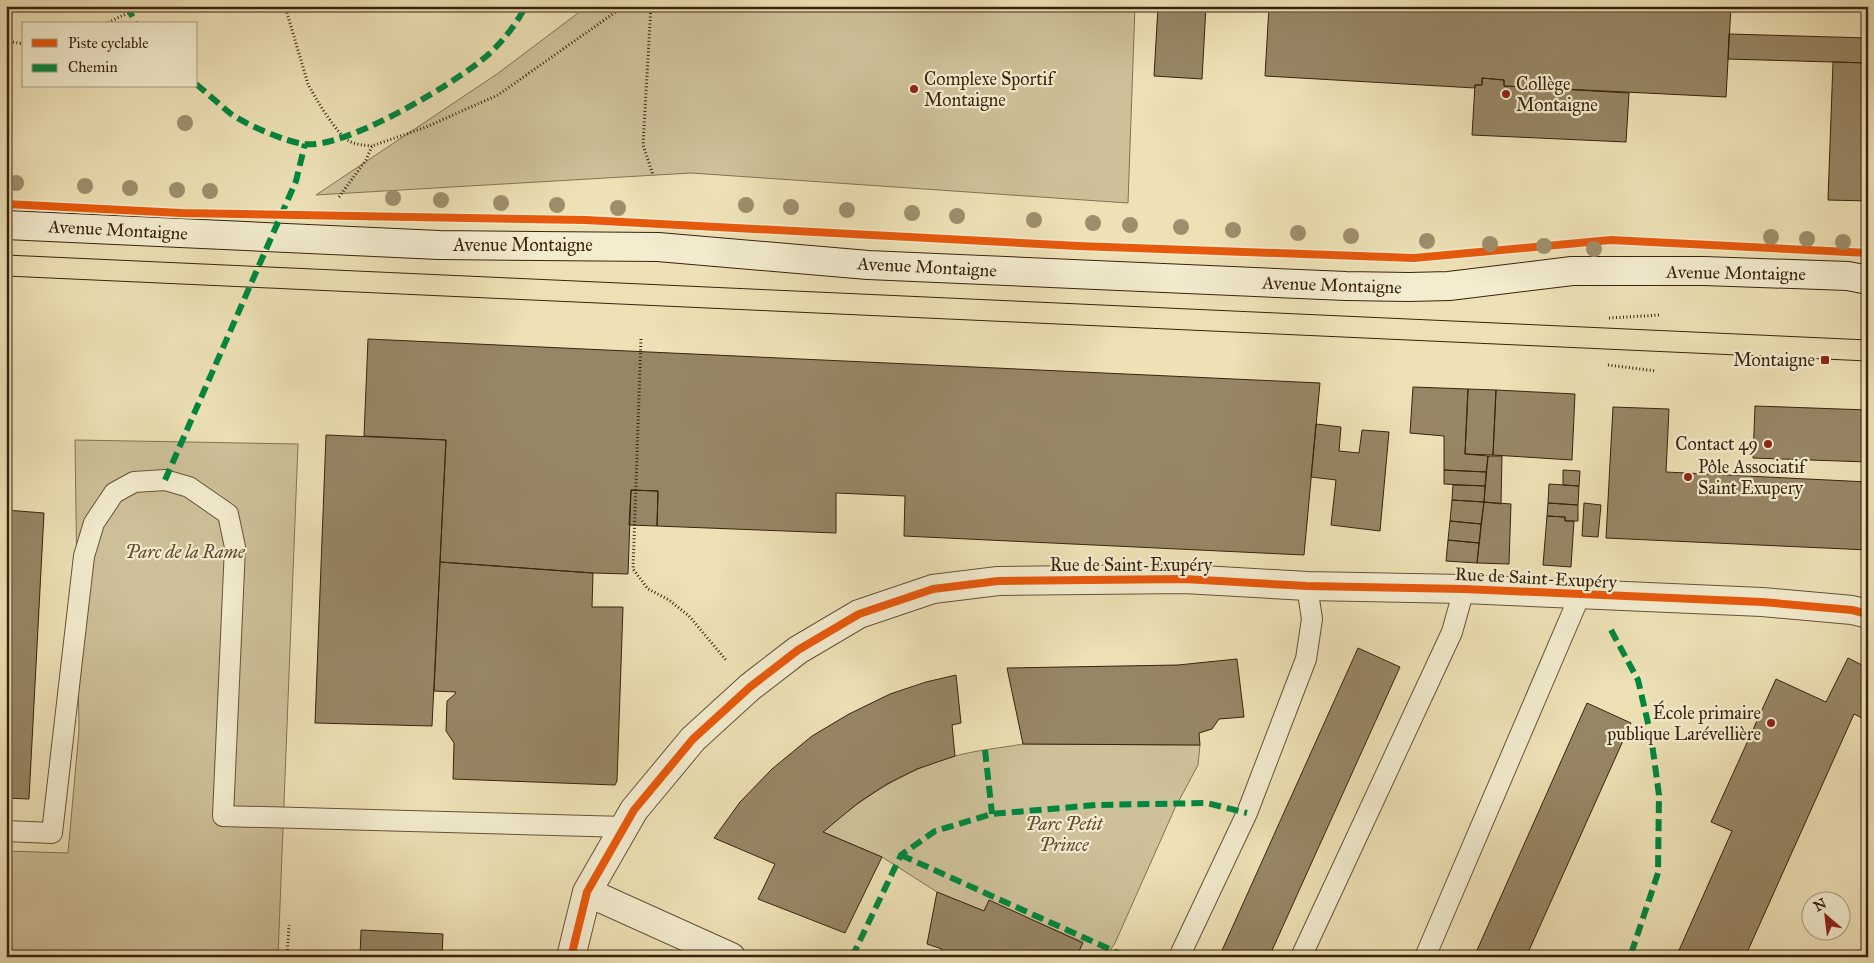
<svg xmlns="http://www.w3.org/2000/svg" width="1874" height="963" viewBox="0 0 1874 963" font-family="'IM FELL Great Primer',serif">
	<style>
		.green { fill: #cec199; stroke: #847254 }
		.building { fill: #978665; stroke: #39230e }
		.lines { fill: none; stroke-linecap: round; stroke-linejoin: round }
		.service-casing { stroke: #665238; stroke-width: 22 }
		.minor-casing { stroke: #665238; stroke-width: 30 }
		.secondary-casing { stroke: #39230e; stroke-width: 30 }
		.path { stroke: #39230e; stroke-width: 3; stroke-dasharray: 1 2.5; stroke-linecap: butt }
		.service { stroke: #f3eccf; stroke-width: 20 }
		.minor { stroke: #f3eccf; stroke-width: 28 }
		.secondary { stroke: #f3eccf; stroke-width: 28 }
		.tram { stroke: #39230e; stroke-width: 1 }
		.quiet { stroke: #00873e; stroke-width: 6; stroke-dasharray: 12 6; stroke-linecap: butt }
		.cycleway-casing { stroke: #f3eccf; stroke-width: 11 }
		.cycleway { stroke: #e8590c; stroke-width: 8 }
		.tree { fill: #9e8e6c }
		.poi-dot { fill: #8f2418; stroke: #f3eccf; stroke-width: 2 }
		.labels { text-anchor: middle; stroke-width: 4.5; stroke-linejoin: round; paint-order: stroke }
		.poi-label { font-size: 18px; fill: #39230e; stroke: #f3eccf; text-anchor: start }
		.street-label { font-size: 18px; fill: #39230e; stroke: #f3eccf }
		.park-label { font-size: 18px; font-style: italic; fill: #5e4a31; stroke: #f3eccf }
	</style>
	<rect width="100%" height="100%" fill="#ede1b5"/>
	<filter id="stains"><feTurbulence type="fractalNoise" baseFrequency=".004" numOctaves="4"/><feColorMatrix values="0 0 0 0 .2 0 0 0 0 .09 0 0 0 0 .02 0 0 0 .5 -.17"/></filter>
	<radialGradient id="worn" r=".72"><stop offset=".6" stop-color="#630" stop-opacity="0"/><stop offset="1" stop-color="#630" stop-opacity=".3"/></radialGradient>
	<path class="green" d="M582,6H1135L1128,203L691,173L316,195L497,74L582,10Z
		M75,440L298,444L278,957H6V851L68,853L79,731Z
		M1023,744L1200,745L1198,765L1175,808L1115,943L1106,957H1086L1078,953L1083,942L989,901L984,911L937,892L882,857L823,832C861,798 904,770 955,756C977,750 1001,748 1023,744Z"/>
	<path class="building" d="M1158,6H1206L1202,79L1154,76Z
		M1269,6H1731L1726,97L1504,86V80L1482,78V85H1475V88L1265,76Z
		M1729,34L1868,38V63L1728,59Z
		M1833,62L1868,63V201L1828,200Z
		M1482,78L1504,80V86L1629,93L1626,142L1472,135L1475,85H1482Z
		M368,339L1320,383L1304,555L904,536L905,496L836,493V533L657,526L658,491L631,490L628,574L593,573L440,562L446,440L364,436Z
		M1413,387L1468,389L1465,454L1488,456L1486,472L1444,470V436L1410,433Z
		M1468,389L1496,390L1493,455L1465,454Z
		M1496,390L1575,394L1572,460L1493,455Z
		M1755,406L1868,410V462L1753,458Z
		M1613,407L1669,409L1666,472L1868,482V550L1606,538Z
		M1316,424L1341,427L1339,451L1359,453L1362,430L1389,432L1380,531L1331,525L1336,480L1311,477Z
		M326,435L446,440L432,726L315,723Z
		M1488,456H1502L1501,504L1484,502Z
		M1444,470L1486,472L1485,486L1444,484Z
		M1563,470L1580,471L1579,486L1563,485Z
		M1549,484L1579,486L1578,505L1548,503Z
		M1453,485L1485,486L1484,502L1452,500Z
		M631,490L658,491L657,526L629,525Z
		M1452,500L1484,502L1481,524L1450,521Z
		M1484,502L1511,504L1509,564L1477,563Z
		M1548,503L1578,505V521H1565V517L1547,516Z
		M1584,503L1601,505L1598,537L1582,536Z
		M6,510L44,513L29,799L6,798Z
		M1547,516L1565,517V521H1574L1571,567L1543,565Z
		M1450,521L1481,524L1479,543L1448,540Z
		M1448,540L1479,543L1477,563L1446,561Z
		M440,562L593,573L592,607H623L617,781L615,785L453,779L454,743L446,731L447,701L455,694L456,692L434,691Z
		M1358,648L1400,667L1269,957H1219Z
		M1848,658L1868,668V721L1854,714L1745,957H1676L1732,831L1711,822L1776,679L1826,702Z
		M1237,659L1244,717L1219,719L1212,729L1199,733L1200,745L1023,744L1007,668L1178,665Z
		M956,675L961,723L952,725L955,756L917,769L887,784L858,803L823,832L882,857L845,933L758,899L775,864L714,838L740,802L772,769L812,736L849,714L890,694L926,682Z
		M1587,703L1631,723L1526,957H1474Z
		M937,892L984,911L989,900L1083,943L1078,953L1086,957H939L942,949L927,944Z
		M361,930L443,934L442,957H360Z"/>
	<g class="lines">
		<g class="service-casing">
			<path id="service" d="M6,831L52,833L84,556L94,523L114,493L134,482L165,480L189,487L228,514L235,547L223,816L625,827
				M1179,957L1247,813L1306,659L1312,619L1307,586
				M1301,957L1452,632L1464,589
				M1425,957L1580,595"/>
		</g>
		<g class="minor-casing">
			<path id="minor" d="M587,892L731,957
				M571,957L587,892L634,810L693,739L750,687L798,650L859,614L933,589L998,581L1184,579L1307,586L1464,589L1762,602L1852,610L1868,614"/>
		</g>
		<g class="secondary-casing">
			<path id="secondary" d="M6,225L439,245L658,247L868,265L1346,286L1409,287L1449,286L1572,271H1704L1848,276L1868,280"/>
		</g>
		<path class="path" d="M285,6L308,84C314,96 338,136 349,141C356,145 364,145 372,146
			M651,6L643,145L653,175
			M105,24L130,12
			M6,41L24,44
			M339,197L366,160L372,146L426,127L498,95L624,6
			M1609,318L1660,315
			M641,339L633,569L648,589L669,600L689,616L726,660
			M1608,365L1656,371
			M287,957L289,925"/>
		<use href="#service" class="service"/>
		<use href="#minor" class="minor"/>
		<use href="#secondary" class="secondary"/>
		<path class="tram" d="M6,255L1868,340
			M6,276L1868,361"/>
		<path class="quiet" d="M127,6L136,24
			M196,84C208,94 219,104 231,114C245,124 286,142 304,144C344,150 458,82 489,54C504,40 516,24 526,6
			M165,480L296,181L305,144
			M1611,630L1638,680L1651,736L1659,795L1658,873L1630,957
			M985,750L992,814
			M901,855L1127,957
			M852,957L901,855L935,831L992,814L1096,805L1207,803L1247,813"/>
		<g class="cycleway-casing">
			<path id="cycleway" d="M6,204L181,213L585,220L1078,246L1414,258L1611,240L1868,253
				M571,957L587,892L634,810L693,739L750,687L798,650L859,614L933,589L998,581L1184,579L1307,586L1464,589L1762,602L1852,610L1868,614"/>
		</g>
		<use href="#cycleway" class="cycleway"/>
	</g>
	<g class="tree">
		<circle cx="185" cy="123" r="8"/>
		<circle cx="16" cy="183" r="8"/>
		<circle cx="85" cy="186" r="8"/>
		<circle cx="130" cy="188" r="8"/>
		<circle cx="177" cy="190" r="8"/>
		<circle cx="210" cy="191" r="8"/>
		<circle cx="393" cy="198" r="8"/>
		<circle cx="441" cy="200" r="8"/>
		<circle cx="501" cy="203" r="8"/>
		<circle cx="557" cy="205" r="8"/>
		<circle cx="746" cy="205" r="8"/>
		<circle cx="791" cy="207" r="8"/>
		<circle cx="618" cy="208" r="8"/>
		<circle cx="847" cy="210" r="8"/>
		<circle cx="912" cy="213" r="8"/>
		<circle cx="957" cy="216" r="8"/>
		<circle cx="1034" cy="220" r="8"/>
		<circle cx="1093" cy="223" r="8"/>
		<circle cx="1130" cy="225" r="8"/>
		<circle cx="1181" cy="227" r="8"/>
		<circle cx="1233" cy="230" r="8"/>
		<circle cx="1298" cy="233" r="8"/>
		<circle cx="1351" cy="236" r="8"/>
		<circle cx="1771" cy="237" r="8"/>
		<circle cx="1807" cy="239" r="8"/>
		<circle cx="1427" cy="241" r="8"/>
		<circle cx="1843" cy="242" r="8"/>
		<circle cx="1490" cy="244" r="8"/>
		<circle cx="1544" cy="246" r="8"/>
		<circle cx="1594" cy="249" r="8"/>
	</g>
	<g class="poi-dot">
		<circle cx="914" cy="89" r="5"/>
		<circle cx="1506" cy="94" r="5"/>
		<rect x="1820" y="355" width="10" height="10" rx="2.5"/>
		<circle cx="1768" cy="444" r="5"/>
		<circle cx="1688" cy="477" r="5"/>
		<circle cx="1771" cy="723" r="5"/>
	</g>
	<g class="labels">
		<g class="poi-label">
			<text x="924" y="85">Complexe Sportif<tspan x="924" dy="21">Montaigne</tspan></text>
			<text x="1516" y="90">Collège<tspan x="1516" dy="21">Montaigne</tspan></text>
			<text x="1815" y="366" text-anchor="end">Montaigne</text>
			<text x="1758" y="450" text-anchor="end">Contact 49</text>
			<text x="1698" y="473">Pôle Associatif<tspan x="1698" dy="21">Saint Exupery</tspan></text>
			<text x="1761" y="719" text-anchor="end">École primaire<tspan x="1761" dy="21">publique Larévellière</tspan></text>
		</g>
		<g class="street-label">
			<text transform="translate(118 230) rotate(3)" y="6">Avenue Montaigne</text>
			<text x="523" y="251">Avenue Montaigne</text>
			<text transform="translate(927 267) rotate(3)" y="6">Avenue Montaigne</text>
			<text transform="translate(1736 273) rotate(1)" y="6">Avenue Montaigne</text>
			<text transform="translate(1332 285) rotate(2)" y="6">Avenue Montaigne</text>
			<text x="1131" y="571">Rue de Saint-Exupéry</text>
			<text transform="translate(1536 578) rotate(3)" y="6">Rue de Saint-Exupéry</text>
		</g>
		<g class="park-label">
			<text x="185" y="558">Parc de la Rame</text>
			<text x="1064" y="830">Parc Petit<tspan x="1064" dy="21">Prince</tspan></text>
		</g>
	</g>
	<rect width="1874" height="963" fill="none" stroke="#ede1b5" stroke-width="25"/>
	<rect x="8" y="8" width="1859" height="948" fill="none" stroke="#39230e" stroke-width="2.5"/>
	<rect x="12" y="12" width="1849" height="938" fill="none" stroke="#39230e"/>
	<rect x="22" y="22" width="175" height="65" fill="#f3eccf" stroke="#a99c82"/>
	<rect x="32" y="39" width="25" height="8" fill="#e8590c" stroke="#a99c82"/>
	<text x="68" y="48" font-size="15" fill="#39230e">Piste cyclable</text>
	<rect x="32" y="64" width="25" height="8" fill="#00873e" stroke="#a99c82"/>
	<text x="68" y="72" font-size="15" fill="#39230e">Chemin</text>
	<g transform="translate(1826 916) rotate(332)"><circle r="24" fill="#f3eccf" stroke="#a99c82"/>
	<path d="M0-4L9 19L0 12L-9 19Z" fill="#8f2418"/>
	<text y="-8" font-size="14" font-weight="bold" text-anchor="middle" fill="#39230e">N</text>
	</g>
	<rect width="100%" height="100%" filter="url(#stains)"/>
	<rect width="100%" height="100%" fill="url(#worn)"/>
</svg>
